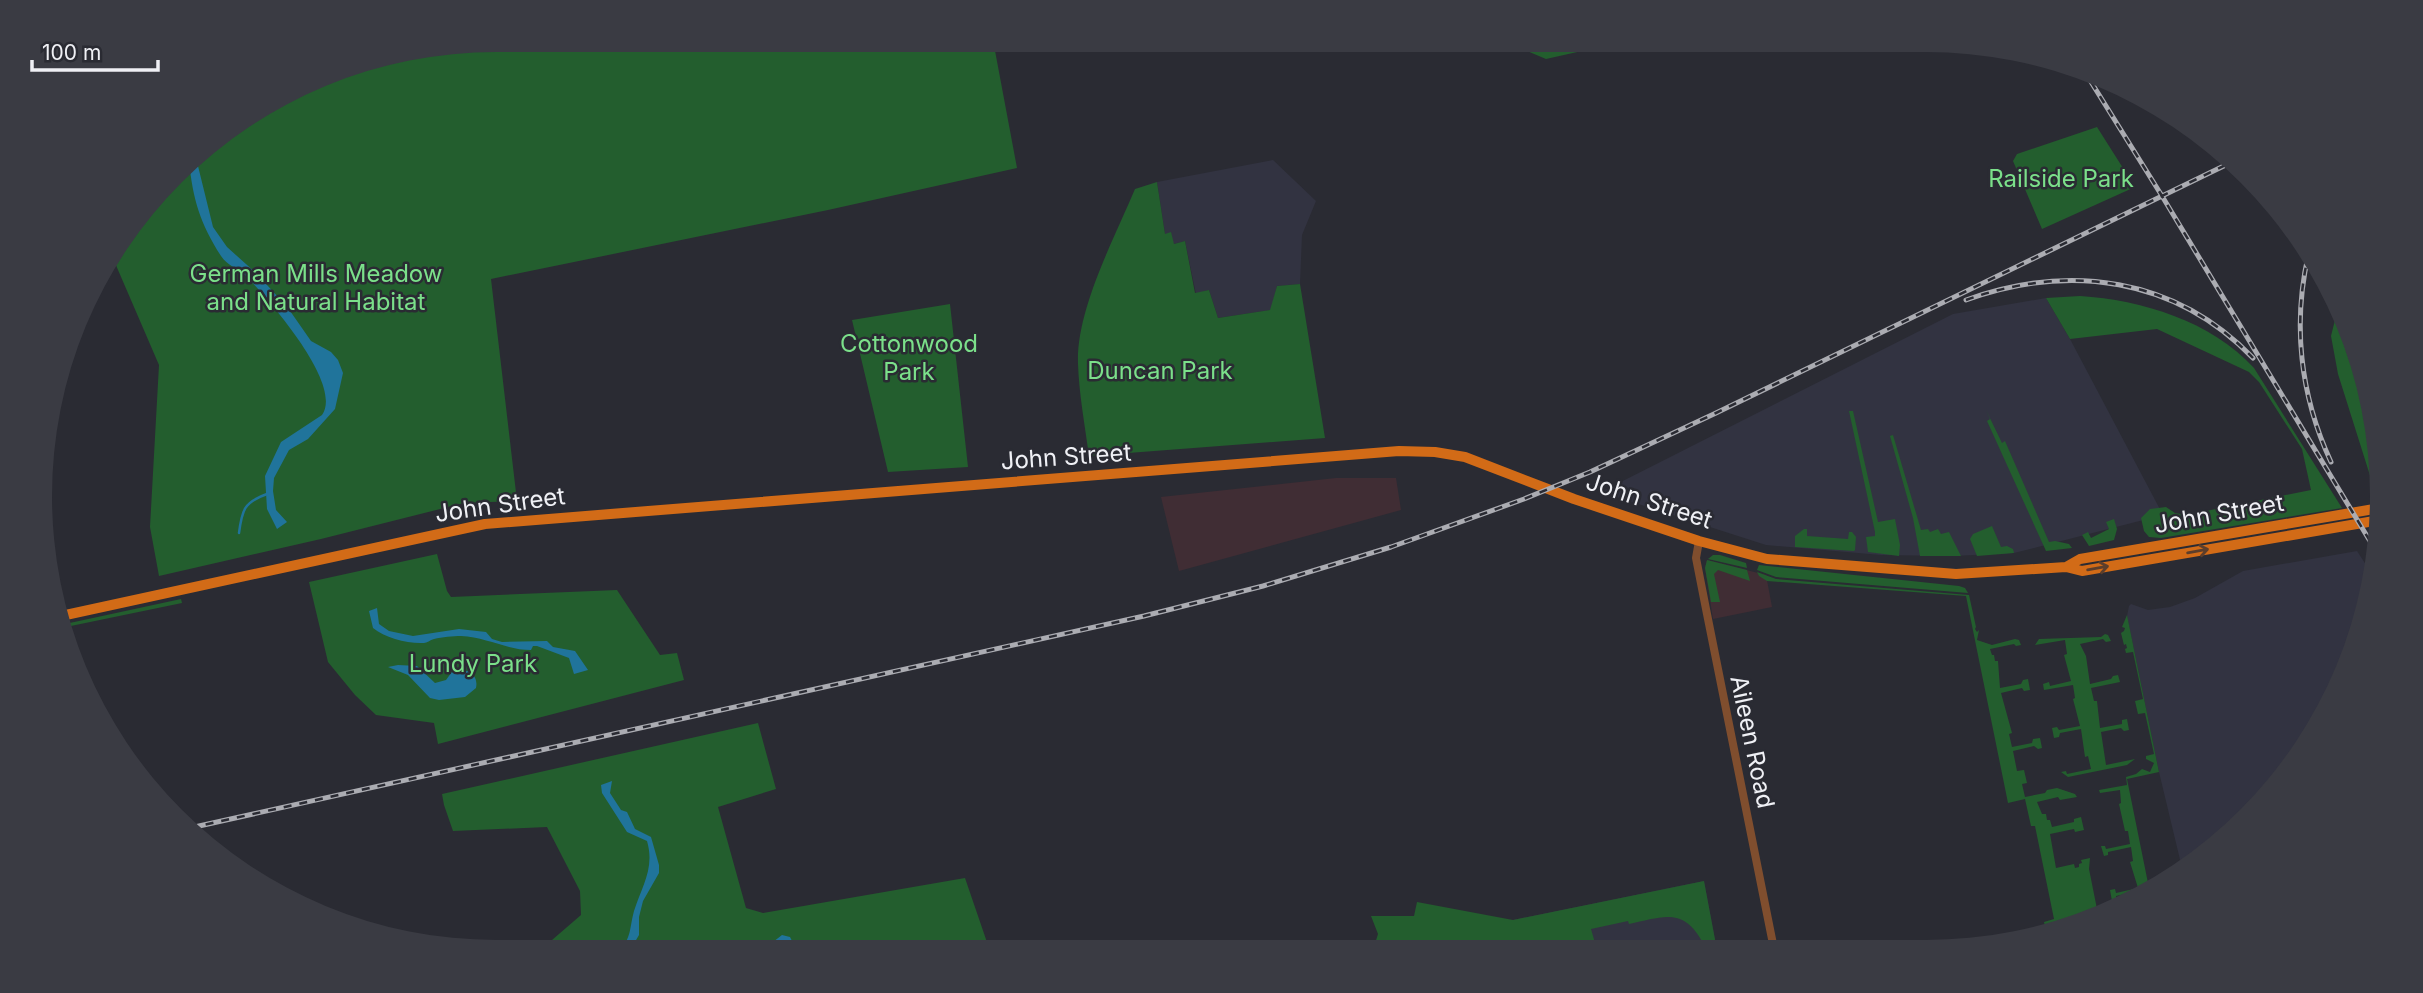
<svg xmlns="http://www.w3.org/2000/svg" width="2423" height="993" viewBox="0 0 2423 993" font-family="Inter,sans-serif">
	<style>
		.commercial { fill: #402d34 }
		.built { fill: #323341 }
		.green { fill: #235e2e }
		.water { fill: #20749b }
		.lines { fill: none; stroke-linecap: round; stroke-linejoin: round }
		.stream { stroke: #20749b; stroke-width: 2.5 }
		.minor { stroke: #804e2e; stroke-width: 8 }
		.major { stroke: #d26b17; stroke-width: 10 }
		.rail-casing { stroke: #abacb2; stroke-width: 5 }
		.rail { stroke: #2a2b33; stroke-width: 2.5; stroke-dasharray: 8; stroke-linecap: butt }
		.oneway { stroke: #5c3e2b }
		.labels { text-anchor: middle; stroke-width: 5; stroke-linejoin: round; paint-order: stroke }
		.park-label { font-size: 24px; fill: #7be08a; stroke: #2a2b33 }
		.street-label { font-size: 24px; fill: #eff0f5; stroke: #2a2b33 }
	</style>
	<rect width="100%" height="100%" fill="#2a2b33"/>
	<path class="commercial" d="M1336,478H1396L1401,510L1179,571L1161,497Z
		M1707,560L1766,575L1772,607L1713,619L1705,568Z"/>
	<path class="built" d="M1273,160L1316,201L1302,235L1300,284L1277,286L1271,310L1218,318L1209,290L1196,294L1185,241L1174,244L1165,234L1157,182Z
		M2046,298L2070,339L2163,515L2014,553L1953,556L1881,555L1766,545L1601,492L1953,314Z
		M2357,551L2374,577L2359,643L2306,750L2227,840L2182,868L2159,772L2127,616L2129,606L2131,604L2148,610L2170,607L2195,598L2243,571Z
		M1704,881L1717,950H1515L1513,920Z"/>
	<path class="green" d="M497,40H993L1017,168L828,210L491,279L517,501L464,503L321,539L159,576L150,527L159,365L112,256L196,153L349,65Z
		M1525,40H1631L1546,59L1527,51Z
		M2097,127L2135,187L2042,229L2013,161L2017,154Z
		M1157,182L1165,234L1171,232L1174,244L1185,241L1195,293L1209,290L1218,318L1270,310L1277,286L1300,284L1325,438L1089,456C1085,426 1079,394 1078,364C1076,310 1114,239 1135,189Z
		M2080,296C2142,300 2211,321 2254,368L2342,508L2161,538L2149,537L2144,531L2141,518L2150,509L2166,507L2175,513L2186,515L2311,490L2302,449L2259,382L2249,372L2157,329L2070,339L2046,298Z
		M950,304L968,467L888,472L852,320Z
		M2339,304L2367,378L2382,466L2381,501L2370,503L2373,485L2338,374L2331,336Z
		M1986,410L2002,443L2005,441L2049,542L2055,541L2069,544L2072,548L2046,551L1987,421L1990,419Z
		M1849,411H1853L1878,522L1895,519L1900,545L1899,556L1868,552L1866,537L1875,536V532Z
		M1893,435L1921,530L1928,529L1930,532L1938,529L1941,534L1949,532L1961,556H1920L1913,518L1890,436Z
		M2114,519L2117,529L2114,540L2089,546L2082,535L2088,532L2091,538L2109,529L2106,522Z
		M1992,526L2001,547L2007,546L2013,549L2014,553L1977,556L1970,539L1973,534Z
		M1804,529H1807V536L1848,539L1849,532H1852L1856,537L1855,550L1854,551L1795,547V536Z
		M437,554L447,591L451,597L617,590L660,655L677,653L684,680L438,744L434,723L376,715L355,695L328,662L309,582Z
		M1713,555H1720L1746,563L1747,568L1708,559Z
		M1707,560L1747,570L1750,581L1718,570L1714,574L1720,602H1711L1705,568Z
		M1759,565L1959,586L1965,588L1968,593L1776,577L1757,570Z
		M1757,572L1776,579L1969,595L1976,627L1975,629L1977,632L1979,630L1977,640L1992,645L2015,639L2019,640L2021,645L2016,646L2014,644L1990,649L1992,655H1994L1995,661H1998L2000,688L2021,684L2023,680L2028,679L2030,690L2024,691L2022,688L2001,693L2012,733L2009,734L2012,747L2032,743L2033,739L2040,738L2042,748L2038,749L2034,746L2013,751L2017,771L2024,770L2027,783L2022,784L2025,797L2045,793L2047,790L2057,788L2075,794L2077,797L2060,800L2058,797L2037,802L2042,814H2046L2047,820H2050L2052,827L2074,822V819L2081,817L2084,830L2075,832L2074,829L2050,834L2056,868L2074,864L2075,868L2079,867V864L2082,863L2081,860L2090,858L2089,869L2099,919L2046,933L2044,922L2054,919L2035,826H2031L2025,799L2008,803L1966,596L1767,581L1759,576Z
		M181,599L182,603L66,627L65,624Z
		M2127,615L2159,772L2127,779L2149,888L2140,894L2139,891L2116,896L2117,900L2112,901L2110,890L2115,889L2116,893L2138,888L2130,862L2133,861L2131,847L2108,852V855L2104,856L2101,846H2105L2106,849L2130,844L2128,831H2125L2119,804L2121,803L2120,790L2100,793L2099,790L2127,785L2126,777L2136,774L2142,769L2150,772L2154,763L2146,759V756L2154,754L2145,713L2138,714L2135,701L2143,699L2133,652L2126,653L2125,649L2127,648L2126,644L2124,645L2121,633L2124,631L2125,628L2122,627Z
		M2105,634L2108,635L2111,641L2106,642L2103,639L2080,644L2086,656L2090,684L2111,679L2113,676L2118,675L2120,682L2091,688L2094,701H2097L2100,728L2122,724V720L2127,719L2129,730L2124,731L2121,728L2101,732L2106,765L2135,759L2127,765L2068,777L2061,772L2066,771L2067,774L2091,769L2088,756L2085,757L2081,729L2060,733L2059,737L2054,738L2052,728L2057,727L2059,730L2080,726L2073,699L2075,698L2073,685L2044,690L2043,684L2049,682L2050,686L2071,681L2064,655L2067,654L2065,640L2035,645L2039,639L2101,637Z
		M758,723L776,789L718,807L746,908L763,913L965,878L990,951L549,953L552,940L581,915L580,891L547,827L453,831L444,805L442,794Z
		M1704,881L1717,950H1701L1704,945C1684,906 1663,917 1629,924L1628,921L1591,929L1597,950H1373L1378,934L1371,916H1414L1417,902L1513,920Z"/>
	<path class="water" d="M198,152V166L213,227L227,247L257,274L288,308L311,341L331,352L338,360L343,373L335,409L308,439L289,450L274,478L273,491L276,510L287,522L277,529L267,509L265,476L281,442L322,415C344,384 267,298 246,276C238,269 227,265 221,256C200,223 193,200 189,161Z
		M377,608L379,624L389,631L413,636L459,629L486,632L492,639L502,642L547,641L553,647L575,651L588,670L574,674L569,658L537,646H533L531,650C507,650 486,637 461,636C453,636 442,637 434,639C430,640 427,643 424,643C408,644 385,638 373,628L369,611Z
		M398,665L417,666L435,683L446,680L454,669C466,669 479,673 476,688L465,697L439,700L430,698L408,675L388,667Z
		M612,781L610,793L621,810L627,812L635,829L651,837L659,865V873L643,901L639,917V935L629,952H619C632,936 629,930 634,911C642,886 655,868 647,841L627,832L602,793L601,785Z
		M782,935L790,937L792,941L789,952H783V948L779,944L768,952H760Z"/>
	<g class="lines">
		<path class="stream" d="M239,533C242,510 244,502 267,494"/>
		<path class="minor" d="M1699,541L1696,558L1706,609L1774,949"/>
		<path class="major" d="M2066,567L2080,559L2380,508
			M61,616L485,524L1399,451L1435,452L1465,457L1574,499L1699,541L1767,559L1956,574L2066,567L2082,571L2380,520"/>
		<g class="rail-casing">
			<path id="rail" d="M2083,69L2162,196L2379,556
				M2309,252C2292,323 2300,395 2331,462
				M1966,300C2069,263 2175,277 2253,358
				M190,828L1144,616L1263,586L1391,547L1524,499L1590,472L1716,413L2234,161"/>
		</g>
		<use href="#rail" class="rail"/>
	</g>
	<defs><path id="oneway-shaft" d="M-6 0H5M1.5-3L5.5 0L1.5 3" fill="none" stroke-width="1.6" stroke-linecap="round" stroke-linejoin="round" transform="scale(1.75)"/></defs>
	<g class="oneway">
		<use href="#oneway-shaft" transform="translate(2198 551) rotate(-10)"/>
		<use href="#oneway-shaft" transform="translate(2098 568) rotate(-10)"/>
	</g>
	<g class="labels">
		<g class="park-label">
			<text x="2061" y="187">Railside Park</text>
			<text x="316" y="282">German Mills Meadow<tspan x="316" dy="28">and Natural Habitat</tspan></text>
			<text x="909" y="352">Cottonwood<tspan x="909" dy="28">Park</tspan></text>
			<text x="1160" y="379">Duncan Park</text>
			<text x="473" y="672">Lundy Park</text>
		</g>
		<g class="street-label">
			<text transform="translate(1066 457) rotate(-4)" y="8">John Street</text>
			<text transform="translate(1649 501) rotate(18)" y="8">John Street</text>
			<text transform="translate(500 505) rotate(-8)" y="8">John Street</text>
			<text transform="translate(2219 514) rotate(-10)" y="8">John Street</text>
			<text transform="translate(1752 742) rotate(78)" y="8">Aileen Road</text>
		</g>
	</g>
	<path d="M0 0H2423V993H0ZM496 52H1926A444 444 0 0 1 2370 496V496A444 444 0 0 1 1926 940H496A444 444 0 0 1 52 496V496A444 444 0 0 1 496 52Z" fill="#3a3b43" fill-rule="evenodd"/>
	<path d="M32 60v10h126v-10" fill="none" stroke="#eff0f5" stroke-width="3.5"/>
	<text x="42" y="60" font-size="21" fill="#eff0f5" stroke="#2a2b33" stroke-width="5" paint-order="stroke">100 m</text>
</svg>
